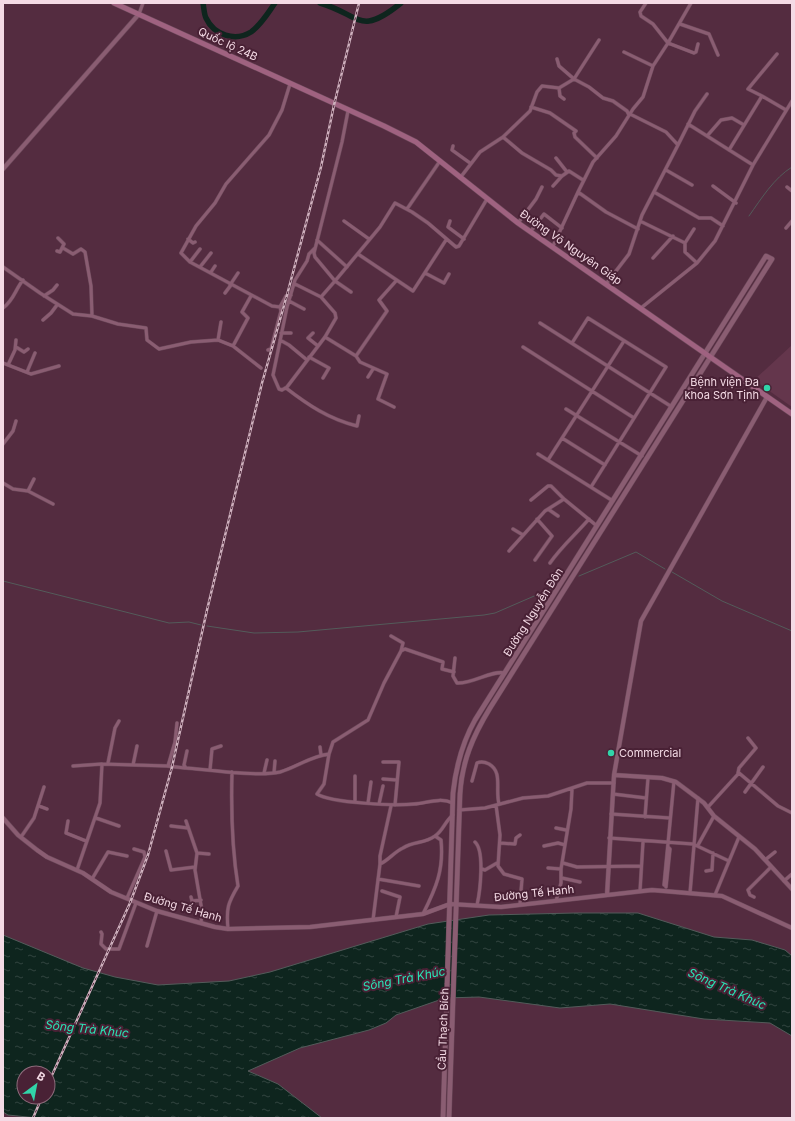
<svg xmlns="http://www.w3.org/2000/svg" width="795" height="1121" viewBox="0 0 795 1121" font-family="Inter,sans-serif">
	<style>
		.built { fill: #64364c }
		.water { fill: url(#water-ripples); stroke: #535b5a; fill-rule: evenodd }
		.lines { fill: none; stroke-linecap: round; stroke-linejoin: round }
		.stream { stroke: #535b5a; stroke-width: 1 }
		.river { stroke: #0e251e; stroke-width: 5.5 }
		.minor-casing { stroke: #6d4a5b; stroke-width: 4 }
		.tertiary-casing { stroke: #6d4a5b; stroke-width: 5 }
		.secondary-casing { stroke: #6d4a5b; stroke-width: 5.5 }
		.primary-casing { stroke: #6d4a5b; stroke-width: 6 }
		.minor { stroke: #8a5d72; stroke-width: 3 }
		.tertiary { stroke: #8a5d72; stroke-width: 4 }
		.secondary { stroke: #8a5d72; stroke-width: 4.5 }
		.primary { stroke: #9f6280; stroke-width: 5 }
		.rail-casing { stroke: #cfb1be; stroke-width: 2.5 }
		.rail { stroke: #492135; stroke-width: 1; stroke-dasharray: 3; stroke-linecap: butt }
		.poi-dot { fill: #31d4a9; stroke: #492135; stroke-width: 1.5 }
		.labels { text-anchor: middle; stroke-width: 4; stroke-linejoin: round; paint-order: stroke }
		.street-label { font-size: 11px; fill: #f4dae5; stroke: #492135 }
		.poi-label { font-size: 11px; fill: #f4dae5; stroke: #492135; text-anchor: end }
		.water-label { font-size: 12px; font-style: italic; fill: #29e6b6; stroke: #492135 }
	</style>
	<defs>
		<pattern id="water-ripples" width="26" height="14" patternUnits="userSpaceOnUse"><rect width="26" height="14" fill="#0e251e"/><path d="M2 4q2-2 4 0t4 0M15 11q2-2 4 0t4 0" fill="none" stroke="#32443f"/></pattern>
	</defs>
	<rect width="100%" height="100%" fill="#542c40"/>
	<path class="built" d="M792,345V407L754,380Z"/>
	<path class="water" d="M575,913H638L714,937L752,940L785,950L792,956V1036L770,1023L704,1019L610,1004L560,1008L479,997L445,998L396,1015L386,1023L369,1030L300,1048L248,1071L278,1084L322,1118H37L8,1115L3,1112V935L83,968L115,977L158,985L229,981L270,972L428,924L489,915ZM24,1073H48V1097H24Z"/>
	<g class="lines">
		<path class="stream" d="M749,216C761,199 774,178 792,167
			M672,572L722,601L792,631
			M579,576L636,552L665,569
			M3,581L169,623L189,622L201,625
			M207,626L254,633L298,632L484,615L495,613L555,587"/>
		<path class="river" d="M203,3C204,8 204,14 206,18C214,35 235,42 251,32C261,25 268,13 275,3
			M320,3C361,15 359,37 401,3"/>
		<g class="minor-casing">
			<path id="minor" d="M691,3L668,43L694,53L696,52L698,44
				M139,14L143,3
				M680,24L709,34L718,55
				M624,52L653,66
				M557,59L559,66L574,79L599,40
				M290,84L282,110L269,135L226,184L215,203L196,226L181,253L190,262L272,306L280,307L286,296L291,295
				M559,88L560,96L564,99
				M762,96L748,89L777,54
				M531,107L550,113L576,131L574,133L575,137L597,158
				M688,124L753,165
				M707,136L721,120L732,118L744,125
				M503,137L522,153L551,170L556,175L562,176L569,171L583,180
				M678,145L695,111L707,94
				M453,146L452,150L470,163
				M729,150L762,96L786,110
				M556,158L567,172
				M666,170L692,185
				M460,178L480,152L503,137L530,111L537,92L542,86L559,88L574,79L589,87L603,98L613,101L627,111L629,115
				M553,186L562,176
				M713,186L736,203
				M787,187L792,191
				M654,192L699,218H711L723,226
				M407,209L440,161
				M344,221L369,239
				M450,221L448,227L464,239
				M640,221L685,243V252L697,263
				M518,223L536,199L542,187
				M786,228L792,221
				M638,229L606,212L578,192L593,162L616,136L633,109L643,97L653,66L668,43L653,24L641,16L640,12L646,3
				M531,231L544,214L562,228
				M188,239L193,243L195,242
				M317,240L347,267
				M685,243L694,229
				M553,246L578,192
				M63,248L73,254L81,249L85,252L91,286L92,316
				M315,248L309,254L307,261L295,280L287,307L273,375L279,389L282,390L287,387L325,337L336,318L335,313L321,297L335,281L315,257L314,253L342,142L348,111
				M57,251L60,252L64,244L58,238
				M358,254L413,291L446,240
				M653,258L673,236
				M190,262L200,249
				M3,267L40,293L73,314L92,316L118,324L146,328L147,340L159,349L191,342L218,340L233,346L261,368
				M200,267L211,253
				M211,272L215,266
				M425,273L444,283L449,274
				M295,284L321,297
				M606,284L629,254L642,215L678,145L666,132L630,114
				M230,285L238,273
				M351,292L335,281L380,227L395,203L412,212L428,223L456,247L459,246L487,199
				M225,293L231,285
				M44,296L53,290L57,285
				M289,301L304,309
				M3,308C14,300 15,290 23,280
				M641,308L697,263L715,241L753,165L792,101
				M43,320L51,313L57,305
				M540,323L672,407
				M281,333H291
				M313,333L308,338L318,346
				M325,337L356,356L360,362L387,374L378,399L394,407
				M218,340L221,322
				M280,340L289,345L307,360
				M572,343L588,318L666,367L591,487
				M233,346L248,318L242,312L251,296
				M16,347L24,352L28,349
				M523,347L634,418
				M268,350L271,349L281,311L280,307
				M356,356L387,311L379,300L396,281
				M309,357L329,368L323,378
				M3,363L31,374L59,366
				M8,365L15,350L16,340
				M27,372L35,353
				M368,377L373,369
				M286,388C308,405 329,419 357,426L359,416
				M566,409L642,456
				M562,438L605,465
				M3,444L13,431L16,421
				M538,454L613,501
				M548,460L624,341
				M3,483L13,489L28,491L53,504
				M28,491L34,479
				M531,500L548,486H551L564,499L597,526
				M548,509L558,516
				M513,529L523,535
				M509,551L545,511L564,499
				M535,560L552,536L537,519
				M550,563C561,547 576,534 589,519
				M391,636L403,643L401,651L384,683L368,720L333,742L329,754L324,784L317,794C331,803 396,806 414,804C428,803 439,797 453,803
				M401,651L405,649L443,662L442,669L454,672
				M455,658L453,676L457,683C473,684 491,670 505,673
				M320,747L321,755
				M187,751L184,765L186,768C209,770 259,777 280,772C297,767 311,756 329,754
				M383,762H399L395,805
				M108,763L115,728L119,721
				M133,765L137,746
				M73,766L102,764
				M167,766L185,768
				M210,770L212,749L221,746
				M264,773L267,760
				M274,773L275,761
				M738,773L739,768L756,748L748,738
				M355,776V802
				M383,779L397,780
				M472,781L477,763C482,761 485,762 489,764C503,772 495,789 499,804
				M745,792L763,767
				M613,794L646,798
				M368,803L371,782
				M379,804L383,786
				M496,805L500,835L498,866L504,874L522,879L520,904
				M39,806L47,809
				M708,807L739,773L778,806L792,813
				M459,810L485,808L523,798L548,796L587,783H614
				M611,814L670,818
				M645,817L648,778
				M96,818L119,826
				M68,821L66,833L86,841
				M186,821L197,853L195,870L202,911L201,923
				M171,826L188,828
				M556,828L566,830
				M21,837L34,818L44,787
				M609,838L693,844L729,861
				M475,842C485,851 480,892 477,905
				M500,843L515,844L516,838L520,835
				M698,845L714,816
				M544,846L558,843L565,845
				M166,851L171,870L195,867
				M197,853L209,854
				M765,860L775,852
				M563,863L577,867L641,866
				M380,864C389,860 394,852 403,848C414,841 424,844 435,836C443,831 445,821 453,815
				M548,868L561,869
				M482,869L485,870L497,863
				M77,870L100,803L102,764L168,766L175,742L177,723
				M706,871L712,870L713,853
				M562,878L580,882
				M92,879L108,852L127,856
				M378,879L419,886
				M784,881L792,874
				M666,886L664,885L674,781
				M666,887L670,849L668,847
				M382,891L400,897L396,917
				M640,891L643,842
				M690,893L698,798
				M715,895L739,837
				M191,897L192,901L201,900
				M754,897L750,895L748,890L771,867
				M127,898L145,857L144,852L134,849
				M556,901L561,883V869L571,809L572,789
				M423,914C436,888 444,870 441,840L435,836
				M373,920L380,864V856L391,806
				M228,929C226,908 228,903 238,886C232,849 231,809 232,772
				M101,932L102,934L101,944L106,949H119L136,903
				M147,946L157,911"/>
		</g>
		<g class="tertiary-casing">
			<path id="tertiary" d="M3,169L139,14
				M614,775L662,778L676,782L704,803L714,816L755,849L792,889
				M3,818L18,835L37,850L47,857L83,873L111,892L157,911L215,927L228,929L310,927L423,914L450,904L501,907L652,890L722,896L792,928
				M607,895L614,775L641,621L767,397"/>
		</g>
		<g class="secondary-casing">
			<path id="secondary" d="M443,1118L453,793C456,766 462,743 475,720L766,256L772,259L490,708C473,736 462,761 460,794L449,1118"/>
		</g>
		<g class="primary-casing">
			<path id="primary" d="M114,3L384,126L416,142L518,223L792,414"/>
		</g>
		<use href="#minor" class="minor"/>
		<use href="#tertiary" class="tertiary"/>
		<use href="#secondary" class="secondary"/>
		<use href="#primary" class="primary"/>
		<g class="rail-casing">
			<path id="rail" d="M48,1084L130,903L148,855L172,767L207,610L262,383L287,295L321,167L334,105L359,3
				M33,1118L42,1097"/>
		</g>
		<use href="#rail" class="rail"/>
	</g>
	<g class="poi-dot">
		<circle cx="767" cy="388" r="4"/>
		<circle cx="611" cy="753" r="4"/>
	</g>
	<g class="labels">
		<g class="street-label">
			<text transform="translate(228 44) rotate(25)" y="4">Quốc lộ 24B</text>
			<text transform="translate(571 247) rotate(35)" y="4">Đường Võ Nguyên Giáp</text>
			<text transform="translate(533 612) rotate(-58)" y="4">Đường Nguyễn Đôn</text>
			<text transform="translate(534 893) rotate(-6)" y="4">Đường Tế Hanh</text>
			<text transform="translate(183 907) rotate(16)" y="4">Đường Tế Hanh</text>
			<text transform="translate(443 1029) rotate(-88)" y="4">Cầu Thạch Bích</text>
		</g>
		<g class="poi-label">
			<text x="759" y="386">Bệnh viện Đa<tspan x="759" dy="13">khoa Sơn Tịnh</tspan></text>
			<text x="619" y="757" text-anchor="start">Commercial</text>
		</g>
		<g class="water-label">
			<text transform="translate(404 979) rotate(-11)" y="4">Sông Trà Khúc</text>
			<text transform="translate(727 989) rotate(24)" y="4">Sông Trà Khúc</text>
			<text transform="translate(87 1029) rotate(6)" y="4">Sông Trà Khúc</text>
		</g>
	</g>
	<rect width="795" height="1121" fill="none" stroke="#f4dae5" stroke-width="8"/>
	<g transform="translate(36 1085) rotate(32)"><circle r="19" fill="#492135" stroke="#8d6b7b"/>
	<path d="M0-3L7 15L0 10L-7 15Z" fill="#31d4a9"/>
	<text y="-6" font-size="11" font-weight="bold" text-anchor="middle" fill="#f4dae5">B</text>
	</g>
</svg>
